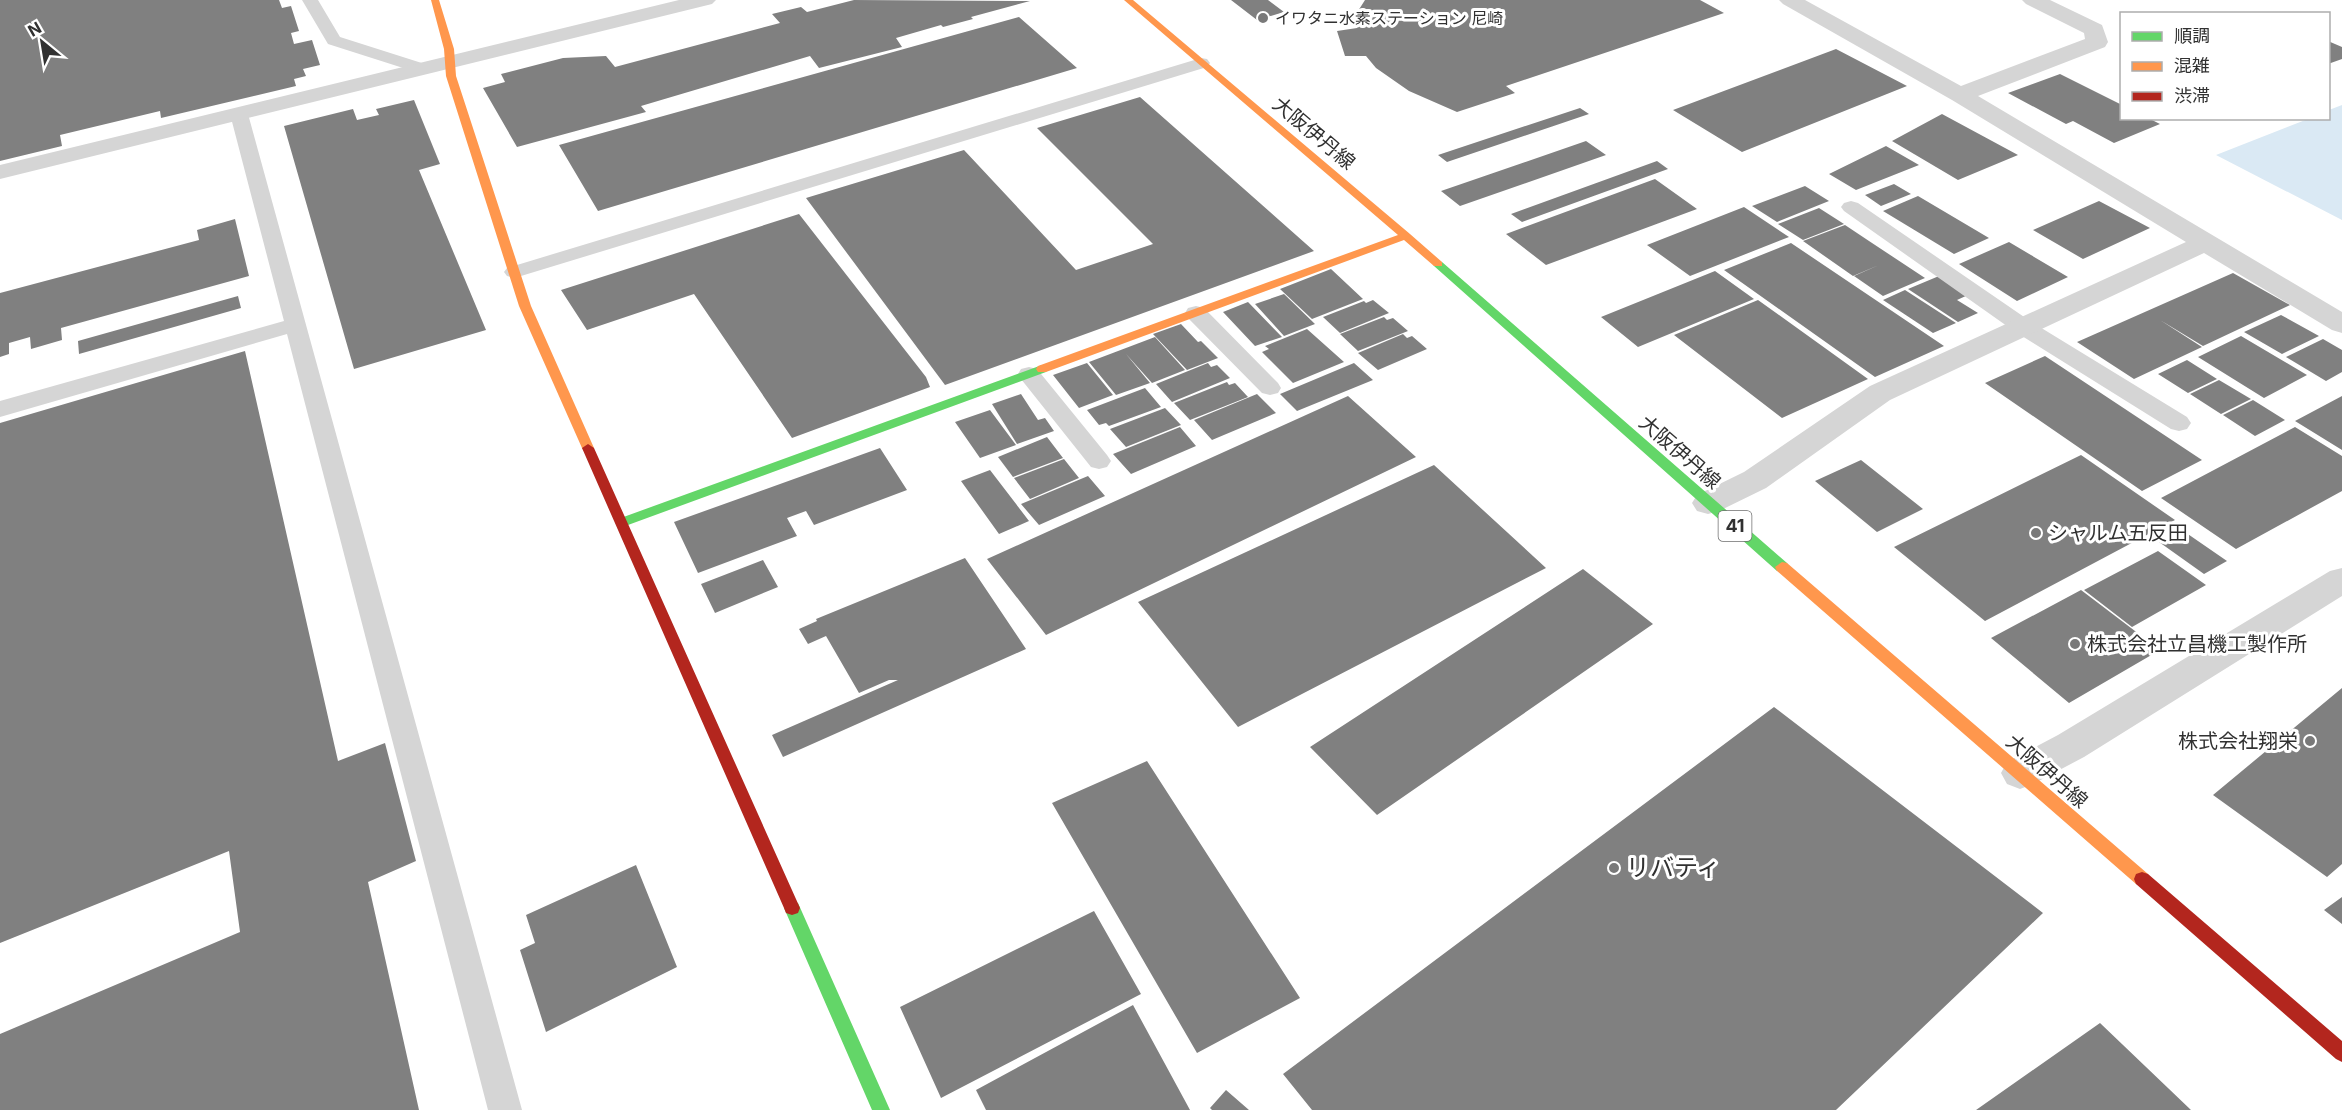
<svg xmlns="http://www.w3.org/2000/svg" width="2342" height="1110" viewBox="0 0 2342 1110" font-family="Inter,'Noto Sans JP',sans-serif">
	<style>
		.water { fill: #dae9f4 }
		.building { fill: #808080 }
		.lines { fill: none; stroke-linecap: round; stroke-linejoin: round }
		.lane { fill: #d5d5d5; fill-rule: evenodd }
		.street { fill: #d5d5d5; fill-rule: evenodd }
		.fast { fill: #63d668; fill-rule: evenodd }
		.slow { fill: #ff974d; fill-rule: evenodd }
		.jam { fill: #b3261e; fill-rule: evenodd }
		.poi-dot { fill: #797979; stroke: #fff; stroke-width: 2 }
		.labels { text-anchor: middle; stroke-width: 6; stroke-linejoin: round; paint-order: stroke }
		.far-poi-label { font-size: 16px; fill: #313131; stroke: #fff; text-anchor: start }
		.shield { fill: #fff; stroke: #6f6f6f; stroke-width: 1.5 }
		.shield-label { font-size: 18px; font-weight: bold; fill: #313131 }
		.street-label { font-size: 20px; fill: #313131; stroke: #fff }
		.poi-label { font-size: 20px; fill: #313131; stroke: #fff; text-anchor: start }
		.near-poi-label { font-size: 24px; fill: #313131; stroke: #fff; text-anchor: start }
	</style>
	<rect width="100%" height="100%" fill="#fff"/>
	<path class="water" d="M2342,105V220L2216,155L2308,119L2328,118L2329,110Z"/>
	<path class="building" d="M0,0H279L282,8L291,6L299,31L291,33L294,44L312,40L320,65L303,69L306,76L294,79L296,86L161,118L160,111L60,135L62,146L0,161Z
		M854,0L1030,1L971,17L973,19L943,27L941,25L896,38L902,47L819,68L810,56L641,106L646,112L517,147L483,88L505,82L501,74L563,58L606,56L615,67L780,23L772,14L801,7L807,12Z
		M1231,0H1268L1284,12L1257,20Z
		M1365,0H1700L1724,13L1506,86L1515,93L1457,112L1409,91L1376,68L1366,56H1345L1337,31L1357,28L1358,11Z
		M1019,17L1077,68L598,211L559,145Z
		M2328,41L2342,47V59L2328,64Z
		M1836,49L1907,86L1742,152L1673,110Z
		M2060,74L2122,105V118H2148L2160,124L2114,143L2073,121L2066,124L2008,93Z
		M1140,97L1314,251L945,385L806,198L964,150L1076,270L1153,244L1037,128Z
		M414,100L440,164L419,170L486,330L354,369L284,126L353,109L357,120L379,115L376,109Z
		M1580,108L1589,114L1447,162L1438,155Z
		M1942,114L2018,155L1958,180L1892,141Z
		M1586,141L1606,155L1460,206L1441,191Z
		M1886,146L1919,165L1856,190L1829,174Z
		M1657,161L1668,169L1522,222L1511,214Z
		M1655,179L1697,209L1546,265L1506,234Z
		M1894,184L1911,194L1881,206L1865,195Z
		M1805,186L1829,201L1777,222L1752,206Z
		M1918,196L1989,238L1954,254L1883,211Z
		M2099,201L2150,228L2083,259L2033,230Z
		M1744,207L1789,237L1690,276L1647,245Z
		M1819,208L1844,224L1803,240L1778,224Z
		M799,214L926,377L930,387L792,438L694,294L587,330L561,290Z
		M235,219L249,276L61,328L62,340L31,349L30,337L9,343V354L0,357V293L199,240L197,230Z
		M1845,225L1869,241L1925,278L1883,296L1854,276L1879,265L1853,276L1803,241Z
		M2009,242L2068,277L2017,301L1959,264Z
		M1791,243L1944,346L1875,377L1724,270Z
		M1331,269L1363,299L1312,319L1280,289Z
		M1715,271L1754,299L1638,347L1601,317Z
		M2233,273L2290,305L2203,346L2160,320L2202,347L2134,379L2077,342Z
		M1939,276L1968,295L1957,300L1978,313L1958,322L1908,289Z
		M1905,290L1956,323L1933,333L1883,300Z
		M1284,294L1315,324L1284,336L1255,304Z
		M238,296L241,308L79,354L78,341Z
		M1373,300L1389,313L1340,333L1323,317L1364,301L1366,303Z
		M1758,300L1868,379L1782,418L1674,335Z
		M1248,302L1282,337L1255,346L1223,312Z
		M2281,315L2319,336L2282,354L2244,332Z
		M1384,317L1387,320L1393,318L1408,331L1358,351L1340,334Z
		M1181,324L1198,342L1201,341L1218,358L1187,370L1153,334Z
		M1307,329L1344,362L1293,383L1262,352L1269,349L1265,346Z
		M1403,334L1407,338L1412,336L1427,349L1378,370L1358,353Z
		M2241,336L2307,375L2264,398L2198,357Z
		M1155,337L1185,370L1152,383L1126,354L1150,383L1116,395L1089,362Z
		M2323,339L2342,350V372L2326,381L2286,357Z
		M245,351L338,761L385,743L416,861L368,882L419,1110H0V1034L240,932L229,851L0,943V423Z
		M2045,356L2202,460L2142,491L1985,383Z
		M2187,360L2217,379L2188,393L2158,374Z
		M1087,363L1113,395L1079,408L1053,375Z
		M1208,363L1211,367L1217,365L1230,378L1172,402L1156,384Z
		M1354,363L1373,380L1297,411L1280,394Z
		M2219,380L2251,399L2221,414L2190,394Z
		M1227,382L1229,385L1235,383L1248,397L1190,420L1174,403Z
		M1145,388L1161,407L1109,426L1106,423L1099,425L1087,410Z
		M1021,394L1038,420L1045,418L1054,431L1017,444L992,404Z
		M1257,394L1276,413L1212,440L1194,420Z
		M1348,396L1416,457L1046,635L987,559Z
		M2342,396V450L2295,421Z
		M2253,400L2285,420L2255,436L2223,415Z
		M1165,408L1181,425L1126,447L1110,429Z
		M990,410L1016,445L980,458L955,422Z
		M1180,427L1196,446L1131,474L1113,454Z
		M2295,427L2342,456V491L2236,549L2161,498Z
		M1047,437L1063,458L1013,477L998,457Z
		M880,448L907,490L814,525L806,511L787,518L797,536L698,573L674,522Z
		M2081,455L2175,520L1985,621L1894,547Z
		M1064,459L1079,478L1030,499L1014,478Z
		M1861,460L1923,509L1877,532L1815,481Z
		M1434,465L1546,568L1238,727L1138,602Z
		M990,470L1029,521L999,534L961,481Z
		M1088,476L1105,496L1039,525L1021,504Z
		M2182,530L2227,561L2204,574L2159,542Z
		M2158,551L2206,585L2132,627L2084,590Z
		M965,558L1026,649L783,757L772,735L898,680H889L859,693L826,636L808,644L799,629L817,621L816,619Z
		M763,560L778,587L715,613L701,584Z
		M1583,569L1653,624L1377,815L1310,747Z
		M2081,590L2160,650L2069,703L1991,638Z
		M2342,688V864L2327,877L2213,795Z
		M1774,707L2043,913L1836,1110H1312L1283,1074Z
		M1147,761L1300,998L1197,1053L1052,803Z
		M636,865L677,967L546,1032L520,950L535,943L526,915Z
		M2342,897V924L2324,910Z
		M1094,911L1141,994L941,1098L900,1007Z
		M1133,1005L1190,1110H986L976,1090Z
		M2100,1023L2191,1110H1976Z
		M1226,1090L1249,1110H1212L1210,1108Z"/>
	<g class="lines">
		<path class="lane" d="M302,0H318L340,37L428,65L431,69L428,73L422,74L328,44Z
			M1201,58L1207,59L1210,63L1207,67L521,276L514,278L507,276L504,272L507,268Z
			M239,109L245,110L248,114L522,1110H488L287,334L0,417V401L284,321L230,114L233,110Z
			M1851,201L1858,203L2030,321L2187,417L2191,423L2187,429L2179,431L2171,429L2014,331L1844,211L1841,207L1844,203Z
			M1196,306L1204,308L1278,383L1281,388L1278,393L1270,395L1262,393L1188,318L1185,313L1188,308Z
			M1029,367L1037,369L1107,455L1111,461L1107,467L1099,469L1091,467L1021,379L1018,374L1021,369Z"/>
		<path class="street" d="M679,0H716L712,4L0,179V165Z
			M1779,0H1805L1961,86L2085,39L2084,33L2026,4L2022,0H2050L2102,25L2108,42L2105,47L1978,96L2342,312V333L2332,330L2204,253L1890,400L1766,488L1719,511L1708,514L1697,511L1692,503L1697,495L1744,472L1870,386L2186,242L1952,100L1783,4Z
			M2342,568V596L2084,757L2033,784L2020,789L2007,784L2001,773L2007,762L2058,735L2330,571Z"/>
		<path class="fast" d="M1438,261L1442,262L1787,563L1789,567L1787,571H1777L1434,266L1433,264Z
			M1042,365L1046,366L1048,369L1046,372L628,525H618L616,522L618,519Z
			M792,901L798,903L890,1110H872L784,908L786,903Z"/>
		<path class="slow" d="M431,0H439L454,49L456,76L531,306L594,448L592,451H584L582,448L519,306L446,76L444,49Z
			M1124,0H1133L1410,234L1442,262V266H1434L1404,240L1046,372H1038L1036,369L1038,366L1398,235Z
			M1782,562L1787,563L2148,874L2150,879L2148,884L2142,886L2136,884L1777,571L1775,567Z"/>
		<path class="jam" d="M588,444L594,448L800,908L798,913L792,915L786,913L784,908L582,448Z
			M2142,872L2148,874L2342,1041V1062L2336,1059L2136,884L2134,879L2136,874Z"/>
	</g>
	<g class="poi-dot">
		<circle cx="1263" cy="18" r="6"/>
		<circle cx="2036" cy="533" r="6"/>
		<circle cx="2075" cy="644" r="6"/>
		<circle cx="2310" cy="741" r="6"/>
		<circle cx="1614" cy="868" r="6"/>
	</g>
	<g class="labels">
		<g class="far-poi-label">
			<text x="1275" y="24">イワタニ水素ステーション 尼崎</text>
		</g>
		<rect class="shield" x="1718.5" y="511" width="33" height="30" rx="4.5"/>
		<g class="shield-label">
			<text x="1735" y="532">41</text>
		</g>
		<g class="street-label">
			<text transform="translate(1314 133) rotate(40)" y="7">大阪伊丹線</text>
			<text transform="translate(1680 452) rotate(41)" y="7">大阪伊丹線</text>
			<text transform="translate(2047 771) rotate(41)" y="7">大阪伊丹線</text>
		</g>
		<g class="poi-label">
			<text x="2048" y="540">シャルム五反田</text>
			<text x="2087" y="651">株式会社立昌機工製作所</text>
			<text x="2298" y="748" text-anchor="end">株式会社翔栄</text>
		</g>
		<g class="near-poi-label">
			<text x="1626" y="876">リバティ</text>
		</g>
	</g>
	<rect x="2120" y="12" width="210" height="108" fill="#ffffff" stroke="#adadad" stroke-width="1.5"/>
	<rect x="2132" y="32" width="30" height="9" fill="#63d668" stroke="#adadad" stroke-width="1.5"/>
	<text x="2174" y="42" font-size="18" fill="#313131">順調</text>
	<rect x="2132" y="62" width="30" height="9" fill="#ff974d" stroke="#adadad" stroke-width="1.5"/>
	<text x="2174" y="72" font-size="18" fill="#313131">混雑</text>
	<rect x="2132" y="92" width="30" height="9" fill="#b3261e" stroke="#adadad" stroke-width="1.5"/>
	<text x="2174" y="102" font-size="18" fill="#313131">渋滞</text>
	<g transform="translate(42 42) rotate(330)" stroke="#ffffff" stroke-width="4.5" paint-order="stroke">
	<path d="M0-4.5L10 22L0 15L-10 22Z" fill="#313131"/>
	<text y="-9" font-size="16" font-weight="bold" text-anchor="middle" fill="#313131">N</text>
	</g>
</svg>
